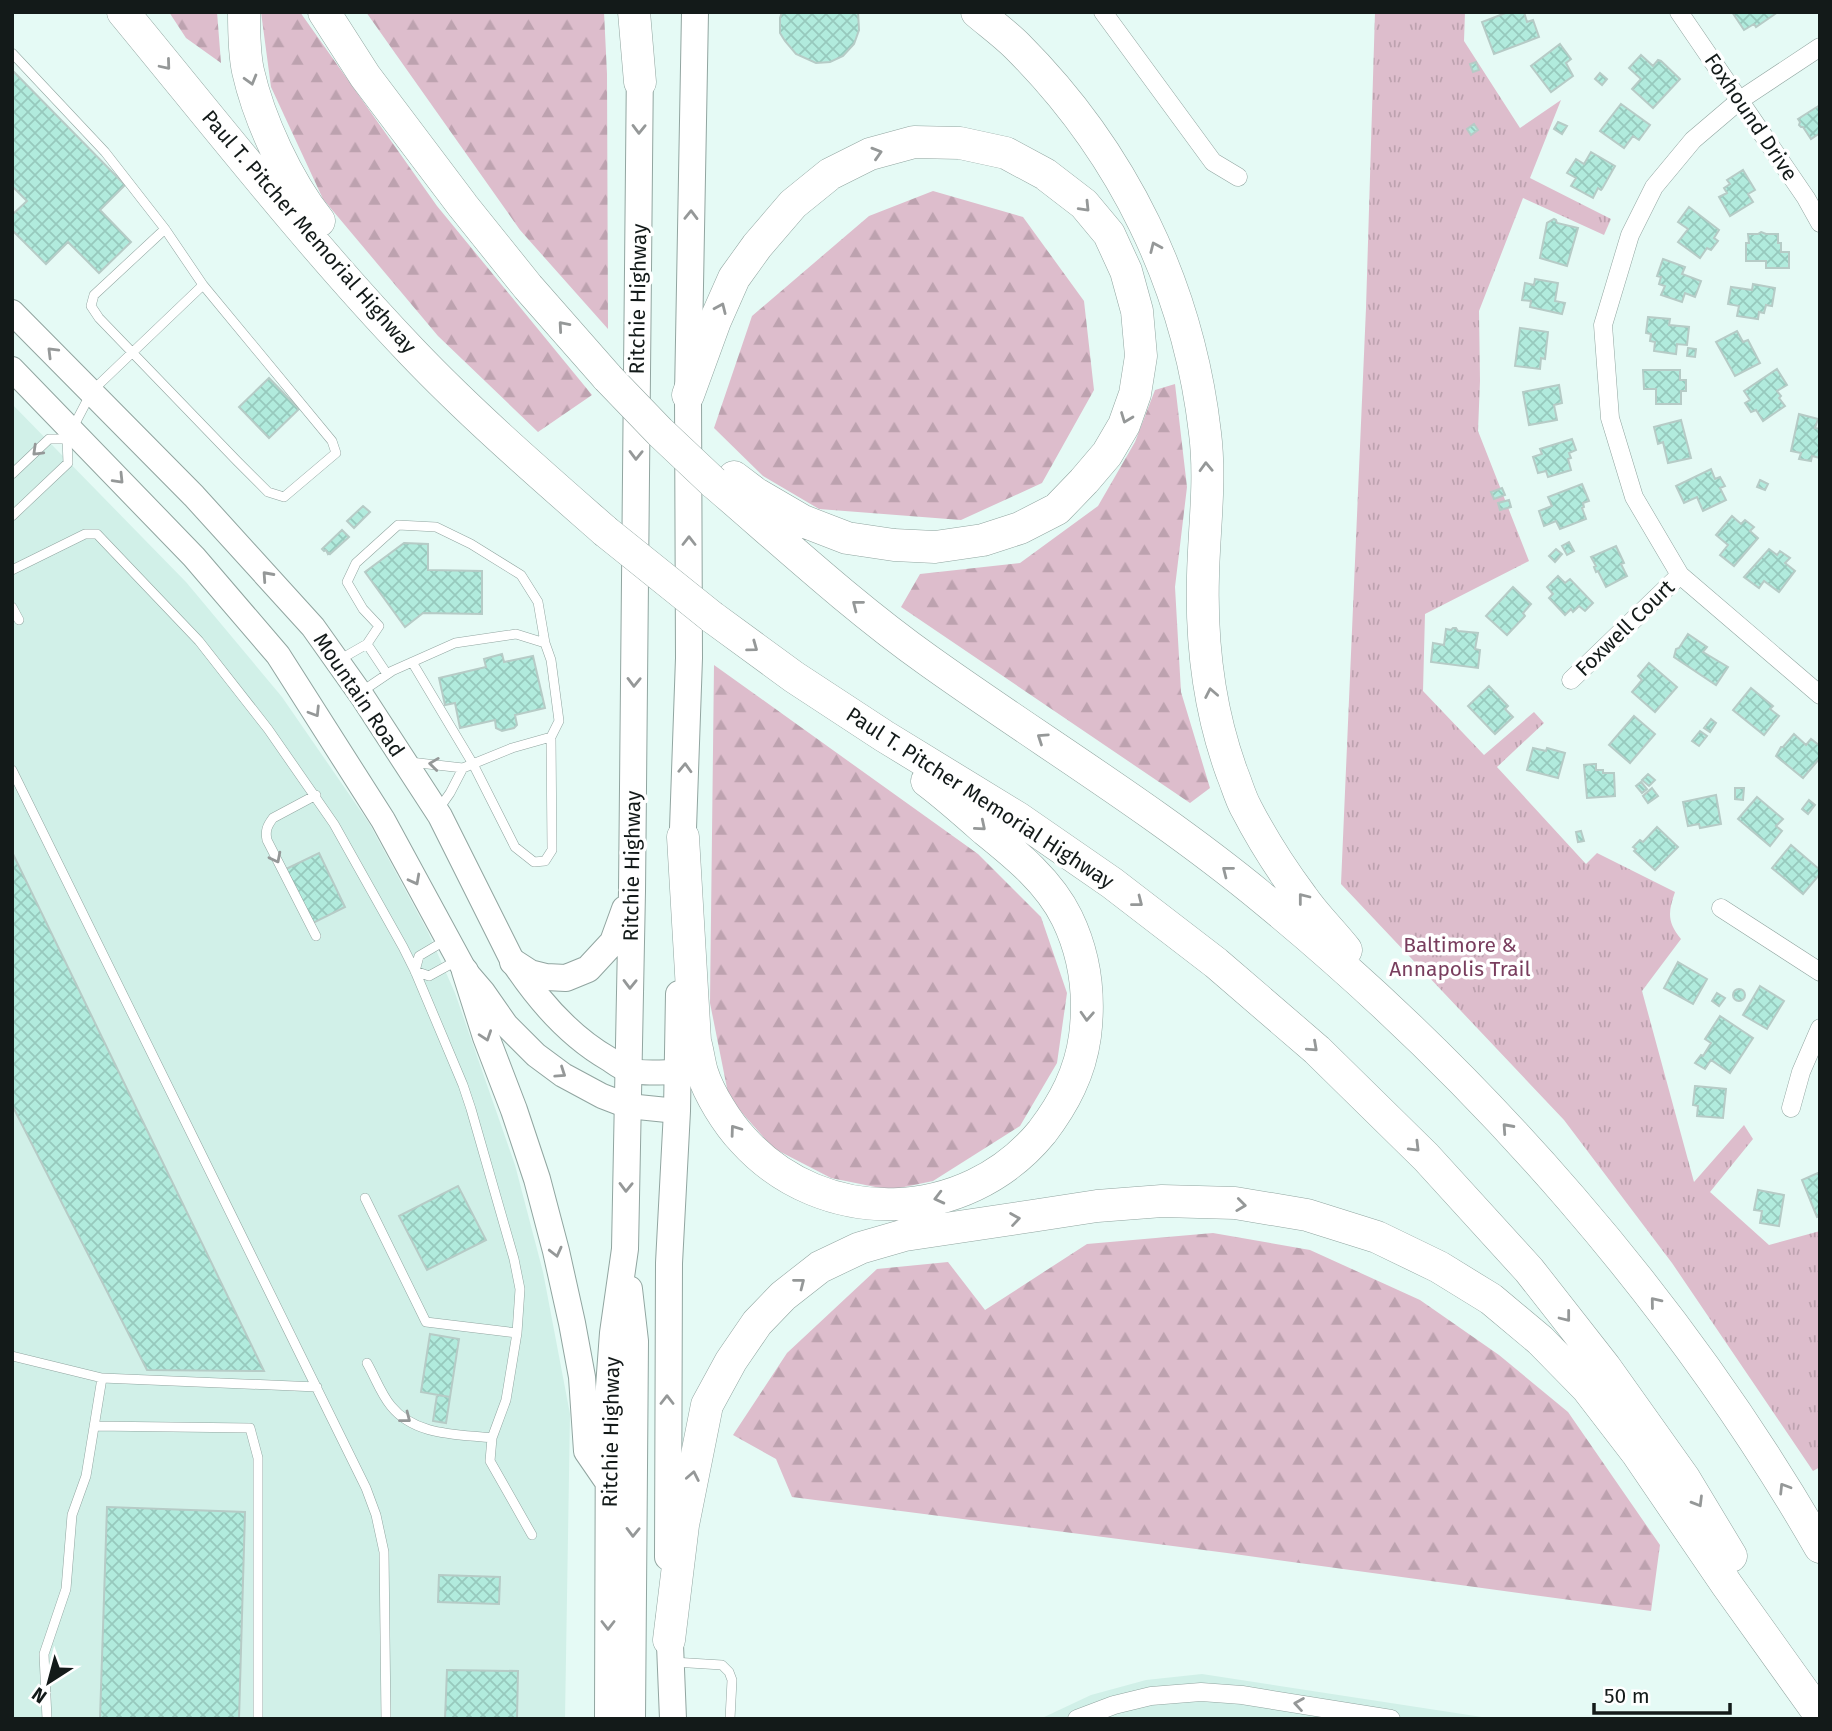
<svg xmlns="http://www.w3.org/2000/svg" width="1832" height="1731" viewBox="0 0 1832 1731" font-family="'Fira Sans',sans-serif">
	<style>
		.built { fill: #d1f0e8 }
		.forest { fill: url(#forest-firs) }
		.park { fill: url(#park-tufts) }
		.building { fill: url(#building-cross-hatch); stroke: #b6cbc6; stroke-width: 2 }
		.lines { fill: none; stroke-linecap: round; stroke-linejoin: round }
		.service-casing { stroke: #91a5a0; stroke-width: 10 }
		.minor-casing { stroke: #91a5a0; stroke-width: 19 }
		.secondary-casing { stroke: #91a5a0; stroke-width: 26 }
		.primary-casing { stroke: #91a5a0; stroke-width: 28 }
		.motorway-casing { stroke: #91a5a0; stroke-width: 33 }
		.service { stroke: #fff; stroke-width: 9 }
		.minor { stroke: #fff; stroke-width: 18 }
		.secondary { stroke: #fff; stroke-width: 24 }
		.primary { stroke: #fff; stroke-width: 26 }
		.motorway { stroke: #fff; stroke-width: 32 }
		.motorway-bridge-casing { stroke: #91a5a0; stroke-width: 33; stroke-linecap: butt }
		.motorway-bridge { stroke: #fff; stroke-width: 32 }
		.oneway { stroke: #959898 }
		.labels { text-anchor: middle; stroke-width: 7; stroke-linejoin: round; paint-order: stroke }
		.street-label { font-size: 21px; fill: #131a19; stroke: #fff }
		.park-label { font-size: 21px; fill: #793e5e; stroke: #fff }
	</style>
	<defs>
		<pattern id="forest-firs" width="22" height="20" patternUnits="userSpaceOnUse" patternTransform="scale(1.75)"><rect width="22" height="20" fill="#ddbdcc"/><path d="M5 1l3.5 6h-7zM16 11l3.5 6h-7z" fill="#bda2af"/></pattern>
		<pattern id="park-tufts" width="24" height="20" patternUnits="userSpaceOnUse" patternTransform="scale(1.75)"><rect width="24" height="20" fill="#ddbdcc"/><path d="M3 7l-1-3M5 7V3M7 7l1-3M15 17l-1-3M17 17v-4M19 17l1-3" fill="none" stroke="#bda2af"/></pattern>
		<pattern id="building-cross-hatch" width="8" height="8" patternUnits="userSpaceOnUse" patternTransform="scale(1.75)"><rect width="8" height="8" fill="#b1ebdd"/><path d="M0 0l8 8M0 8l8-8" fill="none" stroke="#97c9bd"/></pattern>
	</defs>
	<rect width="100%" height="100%" fill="#e5faf5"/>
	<path class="built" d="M12,404L186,582L282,697L369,823L428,932L455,993L515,1165L543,1272L570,1414L565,1719H12Z
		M1202,1674L1495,1719H1040L1091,1695L1146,1680Z"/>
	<path class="forest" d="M169,12H217L221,63L186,38Z
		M261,12H300L437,206L592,395L538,432L438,336L323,199L271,87Z
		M366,12H604L607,74L608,329L520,230Z
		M933,191L1023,217L1084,301L1094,390L1042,483L961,520L819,509L763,476L714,428L752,316L869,216Z
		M1175,384L1187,487L1175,587L1181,692L1210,788L1190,803L901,607L920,574L1020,563L1098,506L1135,442L1155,390Z
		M714,665L978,854L1041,917L1067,993L1057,1063L1020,1126L933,1181L890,1190L831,1178L773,1148L729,1098L710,1003Z
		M1213,1233L1310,1250L1420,1300L1499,1355L1568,1412L1660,1545L1651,1611L1227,1553L792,1497L776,1459L733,1435L787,1353L877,1269L948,1262L985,1310L1087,1244Z"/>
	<path class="park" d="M1375,12H1465L1464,41L1520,128L1561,100L1530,178L1611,219L1604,235L1523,198L1479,311L1480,381L1478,431L1529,561L1425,614L1423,691L1484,755L1534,712L1544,723L1497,767L1586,864L1597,853L1675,892C1668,912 1667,922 1681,939L1642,991L1694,1182L1744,1125L1753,1139L1710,1192L1769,1245L1820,1231V1467L1813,1471L1672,1263L1564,1120L1341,884L1366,308Z"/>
	<path class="building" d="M782,12H858L859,30L854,44L843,56L830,62L816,63L796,54L785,41L780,33V18Z
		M1508,12H1524L1527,22L1533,20L1539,37L1494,54L1482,22Z
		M1732,12H1778L1756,27L1754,24L1744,30Z
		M1560,44L1571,59L1566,63L1573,76L1551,92L1531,66Z
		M1641,55L1653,66L1658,60L1661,61L1680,79L1653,108L1632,89L1641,79L1629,68Z
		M1476,62L1479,70L1473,72L1470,64Z
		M12,70L125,185L100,210L131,242L99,273L68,242L46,264L12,230V215L27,201L12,186Z
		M1600,73L1607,79L1602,85L1595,79Z
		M1621,104L1650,125L1639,140L1633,136L1624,148L1600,131Z
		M1820,105V133L1811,139L1803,127H1801L1799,125L1800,122L1798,119Z
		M1558,122L1567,126L1562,134L1554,129Z
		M1474,124L1478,130L1471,135L1467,129Z
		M1591,152L1615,166L1602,189L1601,190L1598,188L1593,198L1571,186L1576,178L1567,173L1576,159L1584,164Z
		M1743,170L1755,190L1748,194L1753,202L1730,216L1719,197L1727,193L1724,188L1730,184L1727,180Z
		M1689,207L1719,230L1714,238L1718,241L1711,250L1707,248L1700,258L1678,242L1688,229L1678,222Z
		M1554,219L1556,220L1557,223L1578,228L1567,266L1540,258L1547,223Z
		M1761,232L1766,234H1778V243H1781V252H1789V268H1766V261H1746V243H1749L1748,234H1758Z
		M1663,259L1685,267L1682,274L1701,281L1695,297L1685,293L1682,302L1661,295L1665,286L1659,284L1661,277L1657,276Z
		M1535,279L1558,283L1555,301L1565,303L1562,314L1530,307L1531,301L1522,300L1525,283L1534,285Z
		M1753,284L1775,288L1772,306L1766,305L1764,313L1759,312L1758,319L1737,316L1739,306L1728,304L1731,287L1752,290Z
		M1648,317L1670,319L1669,325L1689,327L1687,345L1677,344L1676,354L1654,351L1655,342L1650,341L1651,334L1646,333Z
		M1520,328L1548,332L1545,359L1541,358L1540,369L1515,366Z
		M1737,331L1743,342L1748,340L1760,363L1735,376L1716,342Z
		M1688,348L1696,349L1695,357L1687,356Z
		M1777,369L1787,385L1777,391L1781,396L1779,398L1785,406L1763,421L1756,410L1751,412L1745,403L1750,400L1744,391Z
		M1643,370H1680V380H1686V391H1681V404H1656V389H1644Z
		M269,378L299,409L269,438L239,407Z
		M1559,385L1562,403L1554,405L1557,420L1529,425L1523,392Z
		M1799,414L1818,419L1815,428L1820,429V458L1812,456L1811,461L1799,459L1801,453L1791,451Z
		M1681,420L1691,458L1668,463L1663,442L1658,444L1654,427Z
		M1572,439L1576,450L1569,453L1571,458L1568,459L1571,470L1548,477L1546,471L1538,473L1533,457L1542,454L1540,449Z
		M1711,469L1715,479L1720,477L1725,486L1720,488L1726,500L1703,511L1697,497L1684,503L1676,486Z
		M1760,480L1768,484L1765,490L1757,487Z
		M1582,484L1589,501L1583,503L1584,507L1582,508L1586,519L1560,529L1556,521L1544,526L1539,511L1552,506L1548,497Z
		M1502,488L1505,495L1494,499L1491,492Z
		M1509,500L1511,507L1500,510L1498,503Z
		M363,506L370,512L354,528L347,521Z
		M1732,516L1741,524L1745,520L1754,527L1750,531L1758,538L1734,566L1720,555L1728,545L1716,535Z
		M342,530L349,537L330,554L329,553L328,554L326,550L324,551L322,549Z
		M1569,542L1574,551L1567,555L1562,546Z
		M404,543L428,544V570L482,571V614L423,613L405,627L365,572Z
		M1616,546L1624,563L1621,564L1627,576L1606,587L1598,571L1596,572L1594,567L1596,566L1591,557Z
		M1556,549L1562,554L1555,562L1549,556Z
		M1769,549L1777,555L1780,551L1790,558L1785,563L1795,571L1779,592L1764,581L1759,588L1744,577Z
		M1558,576L1565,583L1570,579L1593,603L1585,611L1579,606L1573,612L1571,609L1565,615L1549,598L1553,594L1547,587Z
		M1513,587L1531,604L1523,613L1525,616L1507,635L1486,616Z
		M1453,628H1456L1458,631L1478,633L1475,649L1480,650L1478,668L1431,662L1433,643L1444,645L1446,629L1451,630Z
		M1688,634L1707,647L1703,652L1728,667L1716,685L1674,657L1676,649L1679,648Z
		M502,654L504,662L533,656L545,708L515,715L517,725L514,728L502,731L496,728L495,720L460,728L455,703L445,705L439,678L486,667L484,659Z
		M1649,663L1677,687L1655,712L1632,692L1642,680L1638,676Z
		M1489,686L1508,706L1505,709L1513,717L1495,734L1468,706Z
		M1751,688L1773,706L1770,709L1779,716L1764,735L1733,710Z
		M1634,716L1655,734L1630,763L1609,745Z
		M1711,719L1716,723L1710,732L1704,728Z
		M1700,731L1707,736L1699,746L1692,741Z
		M1794,734L1806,745L1811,739L1820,746V758L1803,778L1776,756L1781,747H1783Z
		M1533,748L1546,751L1547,748L1565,753L1558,778L1527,770Z
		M1594,764H1596V770H1603V773H1614L1615,796L1587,798L1584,765Z
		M1648,774L1655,780L1649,786L1642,780Z
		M1641,782L1647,789L1642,793L1636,786Z
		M1652,788L1658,796L1648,803L1643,796Z
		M1735,788H1744L1743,800L1735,799Z
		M1716,795L1721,824L1700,828L1699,824L1688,826L1683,802Z
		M1757,797L1783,819L1776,826L1782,831L1770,846L1738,819Z
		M1809,800L1815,805L1808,814L1802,809Z
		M1657,827L1678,847L1655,870L1634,851L1636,849L1633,847L1640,840L1643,842Z
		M1581,831L1584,841L1578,842L1576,832Z
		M1791,845L1820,870V874L1803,894L1772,868Z
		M12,852L264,1371L147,1370L12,1105Z
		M319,853L345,907L313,923L286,869Z
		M1678,962L1707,979L1693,1004L1664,988Z
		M1760,986L1784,1001L1767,1029L1743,1015Z
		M1733 995a6 6 0 1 1 12 0a6 6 0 1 1-12 0Z
		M1717,993L1725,998L1719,1006L1712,1001Z
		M1720,1016L1753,1038L1730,1073L1711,1060L1705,1069L1695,1063L1701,1055L1703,1056L1711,1043L1705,1039Z
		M1695,1086L1726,1089L1723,1118L1697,1116L1698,1106L1693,1105Z
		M1820,1172V1216L1817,1217L1802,1180Z
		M458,1186L486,1240L427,1270L399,1216Z
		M1758,1190L1784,1195L1779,1226L1760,1223L1762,1211L1754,1210Z
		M430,1334L459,1339L450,1397L421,1392Z
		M437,1395L450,1397L446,1423L433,1421Z
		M107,1507L245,1512L239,1719H100Z
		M439,1575L500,1577L499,1604L438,1602Z
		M447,1670L518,1671L517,1719H445Z"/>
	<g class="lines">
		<g class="service-casing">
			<path id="service" d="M12,53L105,152L165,229L203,285L92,391L67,439L68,463L12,516
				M165,229L94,295L91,306L99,318L237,461L268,492L284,497L336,453L332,441L203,285
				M12,474L49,439H67
				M12,570L85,534H97L199,641L268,729L334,824L403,947L415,971L463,1085L471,1109L514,1259L520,1289L517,1333L506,1400L492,1438L490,1461L532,1535
				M12,607L19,620
				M367,644L379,626L363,609L347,582L356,563L398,525L436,527L471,544L521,575L538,602L545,643
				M339,660L367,644L387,674
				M412,662L473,764L515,847L534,862L545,861L552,850L551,737
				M361,692L392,671L455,643L516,634L545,643L551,660L559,721L551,737L512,748L463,768
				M410,762L463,768L450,793L438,810
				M12,770L366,1488L376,1515L384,1552L386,1719
				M316,795L273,818C267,826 265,831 267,840L316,936
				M446,940L419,956L415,971L429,976L458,960
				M365,1198L426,1322L517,1333
				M12,1356L102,1378
				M367,1363C375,1377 381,1394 391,1406C415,1436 457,1434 492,1438
				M94,1426L250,1428L258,1458V1719
				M673,1662L722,1665L729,1672L732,1680L730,1719
				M47,1719L44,1654L66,1589L72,1515L86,1476L102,1378L317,1387"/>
		</g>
		<g class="minor-casing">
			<path id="minor" d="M1103,12L1213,162L1238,177
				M1679,12L1806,198L1820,223
				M1820,47L1740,100L1693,140L1654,187L1630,235L1603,325L1610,418L1634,497L1680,575L1820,695
				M1571,680L1680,575
				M1721,908L1820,972
				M1791,1108L1801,1072L1820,1028
				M1077,1719L1114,1705L1151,1696L1201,1692L1242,1695L1391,1719"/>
		</g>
		<g class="secondary-casing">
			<path id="secondary" d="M12,312L194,496L313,627L362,696L440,816L513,962C538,1000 569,1036 609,1059C615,1063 621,1068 628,1070C638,1074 665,1072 677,1072
				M12,369L194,557L278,655L383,820L465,971L483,992L506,1025L536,1055L563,1075L602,1096L628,1106L677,1111"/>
		</g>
		<g class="primary-casing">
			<path id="primary" d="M682,857L689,658L688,395L695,12
				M513,962L530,973L546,977L566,978L588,969L613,942L625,909
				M465,971L486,1037L514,1110L537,1179L556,1251L572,1323L582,1377L587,1451L609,1483
				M629,1289L635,1341L632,1719
				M668,1557L669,1263L677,1111L679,994
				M669,1620L673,1719
				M608,1719L609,1387L613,1333L625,1249L632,891L640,63"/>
		</g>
		<g class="motorway-casing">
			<path id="motorway" d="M123,12C217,126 309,244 411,351C472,415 539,473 605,531
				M244,12C244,31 244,53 248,71C259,120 288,182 319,221
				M324,12L365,76L463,206L528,287L608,378
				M634,12L640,82
				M977,12C990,23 1005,34 1017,46C1123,152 1188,285 1205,433C1211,481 1204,528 1203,576C1201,643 1209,710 1232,773C1237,785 1240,797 1246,808C1262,839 1281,869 1302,897C1315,916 1332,932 1346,950
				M688,395L715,321L734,278L757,246L793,204L830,174L870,154L914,142L960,143L1006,153L1045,174L1084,204L1109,234L1126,271L1137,311L1141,356L1135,394L1124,425L1107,454L1084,481L1057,509L1020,528L983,540L935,547L894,545L847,538L803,521L755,493L734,477
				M713,482C784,543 853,607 929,661C1041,741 1159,812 1265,900C1483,1079 1679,1302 1820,1547
				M712,617L794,677L884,736L1018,818L1112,883L1216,963L1317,1050L1426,1157L1529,1270L1605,1367L1684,1478L1731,1556
				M683,837L695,1041C698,1051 699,1062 702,1072C709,1094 727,1123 743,1140C823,1229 966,1225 1042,1132C1064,1103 1080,1073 1085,1036C1090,996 1085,955 1067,918C1049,881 1015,854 984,829C966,813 947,796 927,781
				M669,1640L683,1525L707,1405L731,1361L757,1323L783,1296L820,1267L860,1248L905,1235L1032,1216L1097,1206L1162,1201L1235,1203L1307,1215L1377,1237L1439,1267L1491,1299L1540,1340L1587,1388L1637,1453L1727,1585L1820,1715"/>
		</g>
		<use href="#service" class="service"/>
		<use href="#minor" class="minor"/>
		<use href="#secondary" class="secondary"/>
		<use href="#primary" class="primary"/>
		<use href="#motorway" class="motorway"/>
		<g class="motorway-bridge-casing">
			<path id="motorway-bridge" d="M608,378L660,432L713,482
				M605,531L712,617"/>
		</g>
		<use href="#motorway-bridge" class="motorway-bridge"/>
	</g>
	<defs><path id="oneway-chevron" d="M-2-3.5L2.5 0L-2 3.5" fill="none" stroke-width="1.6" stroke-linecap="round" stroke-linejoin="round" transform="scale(1.75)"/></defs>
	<g class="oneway">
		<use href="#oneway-chevron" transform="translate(166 65) rotate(50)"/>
		<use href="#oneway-chevron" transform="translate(251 80) rotate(74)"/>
		<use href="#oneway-chevron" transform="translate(639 129) rotate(91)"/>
		<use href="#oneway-chevron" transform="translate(877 153) rotate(-17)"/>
		<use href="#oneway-chevron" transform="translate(1085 207) rotate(46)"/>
		<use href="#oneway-chevron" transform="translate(691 215) rotate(-89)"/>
		<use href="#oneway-chevron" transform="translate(1155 247) rotate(-114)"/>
		<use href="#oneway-chevron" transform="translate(721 308) rotate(-66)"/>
		<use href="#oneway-chevron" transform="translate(563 326) rotate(-131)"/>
		<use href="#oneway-chevron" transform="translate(52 352) rotate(-135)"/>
		<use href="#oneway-chevron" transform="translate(1126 418) rotate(111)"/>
		<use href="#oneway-chevron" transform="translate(37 451) rotate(136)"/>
		<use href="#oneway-chevron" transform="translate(636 455) rotate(91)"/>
		<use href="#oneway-chevron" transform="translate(1206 467) rotate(-92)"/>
		<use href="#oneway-chevron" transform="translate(119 479) rotate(46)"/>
		<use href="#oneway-chevron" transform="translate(689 541) rotate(-90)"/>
		<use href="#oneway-chevron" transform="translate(267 576) rotate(-132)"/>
		<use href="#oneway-chevron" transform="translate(857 605) rotate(-142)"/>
		<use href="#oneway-chevron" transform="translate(753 647) rotate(36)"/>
		<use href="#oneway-chevron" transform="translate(634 682) rotate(91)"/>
		<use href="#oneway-chevron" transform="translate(1211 693) rotate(-101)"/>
		<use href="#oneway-chevron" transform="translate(315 712) rotate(58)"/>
		<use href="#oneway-chevron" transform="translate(1042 738) rotate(-146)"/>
		<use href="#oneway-chevron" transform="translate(434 764) rotate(-173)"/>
		<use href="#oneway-chevron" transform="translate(685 768) rotate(-88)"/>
		<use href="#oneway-chevron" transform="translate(981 826) rotate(40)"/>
		<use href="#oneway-chevron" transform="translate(276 858) rotate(63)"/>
		<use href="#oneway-chevron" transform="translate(1227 871) rotate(-142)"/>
		<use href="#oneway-chevron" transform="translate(415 880) rotate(62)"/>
		<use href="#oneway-chevron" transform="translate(1303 898) rotate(-128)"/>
		<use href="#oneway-chevron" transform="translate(1138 902) rotate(38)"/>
		<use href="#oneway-chevron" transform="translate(630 984) rotate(91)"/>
		<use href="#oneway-chevron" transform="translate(1087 1016) rotate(93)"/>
		<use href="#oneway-chevron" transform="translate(486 1036) rotate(71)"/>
		<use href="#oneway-chevron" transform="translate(1313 1047) rotate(42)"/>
		<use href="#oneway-chevron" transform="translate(561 1073) rotate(34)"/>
		<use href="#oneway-chevron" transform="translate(1507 1128) rotate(-132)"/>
		<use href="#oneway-chevron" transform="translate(735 1130) rotate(-126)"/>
		<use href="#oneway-chevron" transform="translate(1415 1147) rotate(45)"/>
		<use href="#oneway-chevron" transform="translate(626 1187) rotate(91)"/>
		<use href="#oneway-chevron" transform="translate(939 1198) rotate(166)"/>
		<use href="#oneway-chevron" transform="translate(1241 1205) rotate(7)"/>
		<use href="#oneway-chevron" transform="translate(1015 1219) rotate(-9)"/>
		<use href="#oneway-chevron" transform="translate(556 1252) rotate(76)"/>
		<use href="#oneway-chevron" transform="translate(800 1283) rotate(-38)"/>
		<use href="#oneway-chevron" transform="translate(1655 1302) rotate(-129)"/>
		<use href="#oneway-chevron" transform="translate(1566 1317) rotate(52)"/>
		<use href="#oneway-chevron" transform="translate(667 1400) rotate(-90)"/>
		<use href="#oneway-chevron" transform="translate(406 1418) rotate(38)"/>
		<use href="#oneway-chevron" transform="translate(693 1476) rotate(-79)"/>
		<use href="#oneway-chevron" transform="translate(1784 1488) rotate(-122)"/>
		<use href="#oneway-chevron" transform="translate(1698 1502) rotate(59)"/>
		<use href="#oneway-chevron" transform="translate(633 1532) rotate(91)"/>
		<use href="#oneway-chevron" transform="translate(608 1625) rotate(90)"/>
		<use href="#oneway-chevron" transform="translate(1299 1704) rotate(-171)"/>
	</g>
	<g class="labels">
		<g class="street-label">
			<text transform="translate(1751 117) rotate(56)" y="7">Foxhound Drive</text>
			<text transform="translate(309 232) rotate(49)" y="7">Paul T. Pitcher Memorial Highway</text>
			<text transform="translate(638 299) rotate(-89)" y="7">Ritchie Highway</text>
			<text transform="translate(1625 628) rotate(-44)" y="7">Foxwell Court</text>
			<text transform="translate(359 695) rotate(56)" y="7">Mountain Road</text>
			<text transform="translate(980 798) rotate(33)" y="7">Paul T. Pitcher Memorial Highway</text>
			<text transform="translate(632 866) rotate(-89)" y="7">Ritchie Highway</text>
			<text transform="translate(611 1432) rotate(-89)" y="7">Ritchie Highway</text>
		</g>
		<g class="park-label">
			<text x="1460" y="952">Baltimore &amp;<tspan x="1460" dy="24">Annapolis Trail</tspan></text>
		</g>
	</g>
	<rect width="1832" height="1731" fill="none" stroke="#131a19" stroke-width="28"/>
	<g transform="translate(49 1682) rotate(216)" stroke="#ffffff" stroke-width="5" paint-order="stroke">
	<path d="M0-5L12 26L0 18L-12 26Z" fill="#131a19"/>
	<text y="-10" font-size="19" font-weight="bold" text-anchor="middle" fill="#131a19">N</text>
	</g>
	<path d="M1594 1703v10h136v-10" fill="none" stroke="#131a19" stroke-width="3.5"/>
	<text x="1604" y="1703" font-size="21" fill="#131a19" stroke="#ffffff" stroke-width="5" paint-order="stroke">50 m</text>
</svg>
